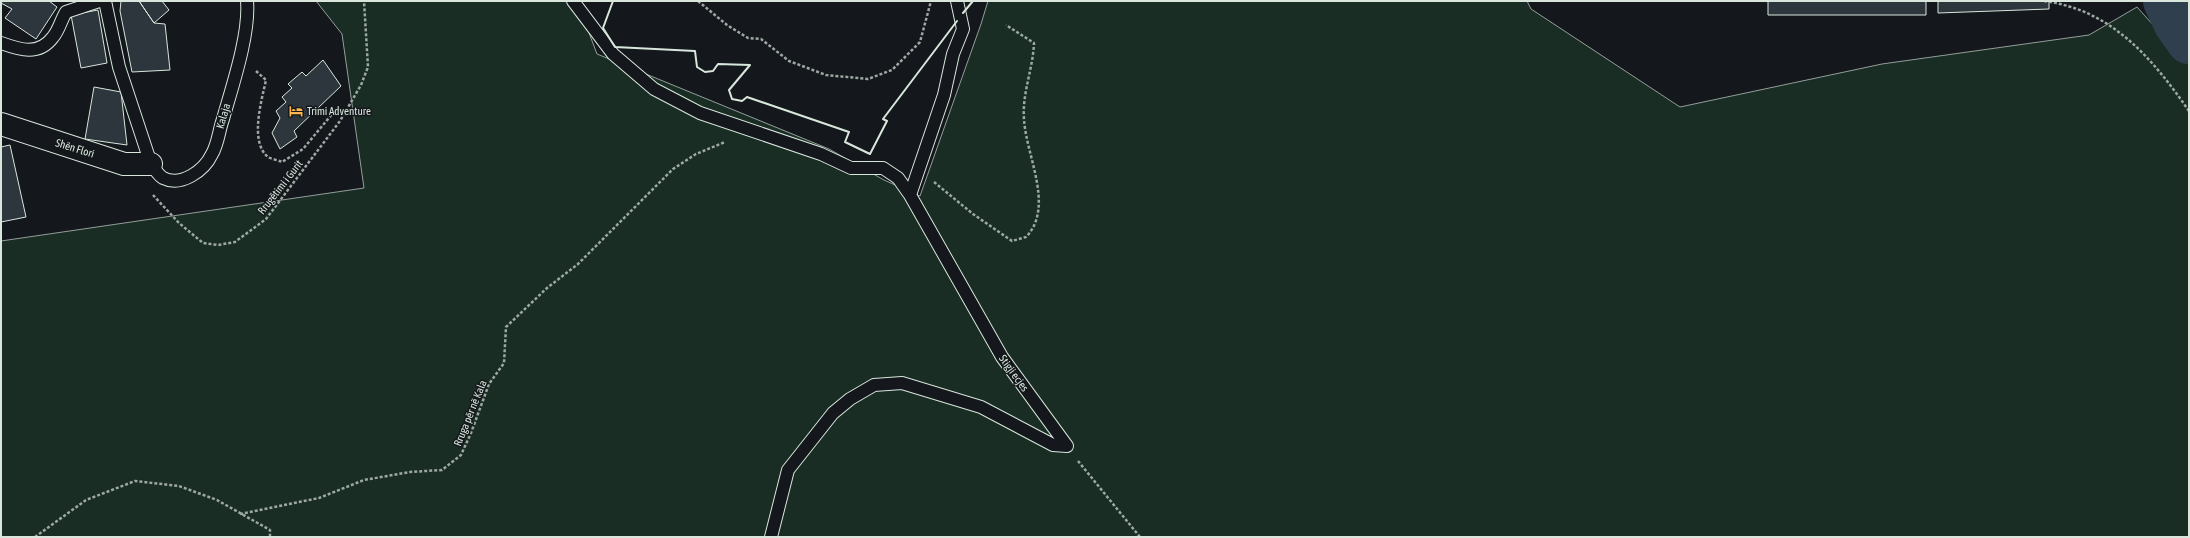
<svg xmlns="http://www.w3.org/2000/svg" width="2190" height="538" viewBox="0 0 2190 538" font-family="'Asap Condensed',sans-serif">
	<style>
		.green { fill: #1a2d24; stroke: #939e99 }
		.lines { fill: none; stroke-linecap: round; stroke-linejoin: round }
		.river { stroke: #2f3f4d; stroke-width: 46 }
		.building { fill: #2c363c; stroke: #d8e6dc }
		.lane-casing { stroke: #d8e6dc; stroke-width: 14 }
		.street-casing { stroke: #d8e6dc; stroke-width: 24 }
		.path { stroke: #9da8a2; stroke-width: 2.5; stroke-dasharray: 3 2; stroke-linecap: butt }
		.lane { stroke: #14181c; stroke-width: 12 }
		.street { stroke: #14181c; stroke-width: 22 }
		.wall { stroke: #d8e6dc; stroke-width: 2 }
		.labels { text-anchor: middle; stroke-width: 3; stroke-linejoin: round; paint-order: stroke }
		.poi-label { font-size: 11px; fill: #d8e6dc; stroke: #14181c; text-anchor: start }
		.street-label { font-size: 11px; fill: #d8e6dc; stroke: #14181c }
	</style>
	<rect width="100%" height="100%" fill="#14181c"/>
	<path class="green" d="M316,1H577L597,54L829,149L884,180L920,196L981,24L988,1H1527L1531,9L1680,107L1882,64L2089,35L2137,7L2189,65V537H1V241L364,188L342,34Z"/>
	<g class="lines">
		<path class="river" d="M2166,1L2177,24L2189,41"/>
	</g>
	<path class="building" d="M1,1H49L57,7L36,39L5,18L12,9L1,3Z
		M121,1H139L154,23L165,24L170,70L132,72L120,11Z
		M139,1H162L169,10L154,23Z
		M1768,1H1926V15H1768Z
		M1938,1H2049V9L1938,13Z
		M98,10L107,63L81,68L71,15Z
		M323,60L341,86L294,131L297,137L280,149L272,133L280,118L276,111L286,102L282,97L292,88L288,84L302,72L306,76Z
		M94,87L121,92L127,145L85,139Z
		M10,145L26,217L1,222V147Z"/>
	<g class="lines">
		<g class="lane-casing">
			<path id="lane" d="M105,1L119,67L151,164C154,168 158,175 163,178C181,187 204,171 212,154C218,144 219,130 223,119C232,87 250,34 247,1
				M573,1L613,54L654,89L700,113L821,154L851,168H883L898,178L910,195L1002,357L1067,446
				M1,43C20,50 39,56 53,37C59,30 61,20 66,12L99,1
				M910,195L944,95L953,54L963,29L957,1
				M771,537L788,470L833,413L850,399L874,385L902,383L981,407L1053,445L1067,446"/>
		</g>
		<g class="street-casing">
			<path id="street" d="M1,124L124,164H151"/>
		</g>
		<path class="path" d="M698,1L727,25L748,38L761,39L789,61L826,75L868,79L892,70L920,42L931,1
			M2044,1C2112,10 2152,58 2189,111
			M256,71L266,80C262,99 249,142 268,157C271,159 278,160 282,162L303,149L333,113
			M934,182L973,214L1012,241L1026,237C1055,207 1026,156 1024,119C1022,93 1033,69 1034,43L1006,25
			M153,195L179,223L203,243L218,245L235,242L266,219L340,121L361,85L368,67L364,1
			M1078,461L1140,537
			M240,514L319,498L364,480L410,472L442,470L461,455L471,433L489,384L504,363L506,327L547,288L578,264L673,169L696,154L725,142
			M35,537L86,500L135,481L179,486L217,500L270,530V537"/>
		<use href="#lane" class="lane"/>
		<use href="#street" class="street"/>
		<path class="wall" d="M613,1L603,28L615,47L695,51L697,67L705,72L713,71L718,64L750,65L729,90L732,99L742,101L747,97L849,132L845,142L870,154L887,121L883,119L957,21
			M963,13L973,1"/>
	</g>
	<defs>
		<g id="hotel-bare" transform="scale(1.08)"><path d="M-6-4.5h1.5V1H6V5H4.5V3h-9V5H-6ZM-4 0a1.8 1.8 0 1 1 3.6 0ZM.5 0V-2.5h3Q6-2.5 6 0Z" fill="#ffb74d" stroke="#14181c" stroke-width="2.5" paint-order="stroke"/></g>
	</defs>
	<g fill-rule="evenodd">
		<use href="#hotel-bare" x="296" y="111"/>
	</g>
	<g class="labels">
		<g class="poi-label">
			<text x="307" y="115">Trimi Adventure</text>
		</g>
		<g class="street-label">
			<text transform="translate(223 116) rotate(-74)" y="4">Kalaja</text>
			<text transform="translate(75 148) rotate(17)" y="4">Shën Flori</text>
			<text transform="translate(280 187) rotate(-52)" y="4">Rrugëtimi i Gurit</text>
			<text transform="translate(1014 373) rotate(54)" y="4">Stigji ecjes</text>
			<text transform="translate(470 413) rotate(-68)" y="4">Rruga për në Kala</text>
		</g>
	</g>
	<rect width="2190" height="538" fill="none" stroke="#d8e6dc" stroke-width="4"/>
</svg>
